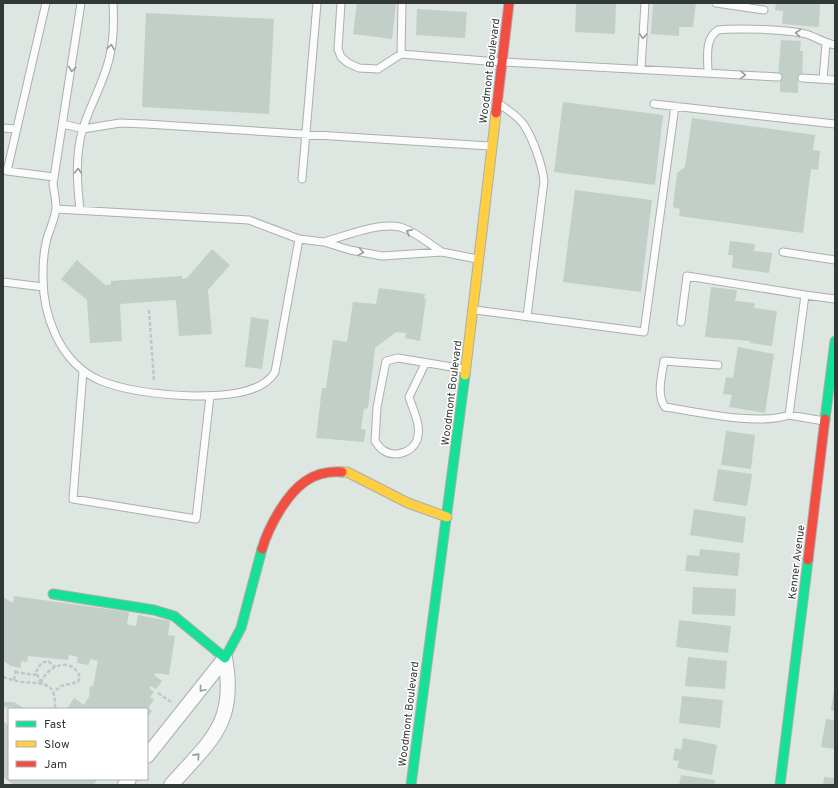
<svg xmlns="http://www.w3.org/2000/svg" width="838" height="788" viewBox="0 0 838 788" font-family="Overpass,sans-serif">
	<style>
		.building { fill: #c2cec8 }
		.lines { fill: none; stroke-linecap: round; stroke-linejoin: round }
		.lane-casing { stroke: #aab0ac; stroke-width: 9 }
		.street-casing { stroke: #aab0ac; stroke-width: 16 }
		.fast-casing { stroke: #aab0ac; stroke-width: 11 }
		.slow-casing { stroke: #aab0ac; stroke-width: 11 }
		.jam-casing { stroke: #aab0ac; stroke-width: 11 }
		.path { stroke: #c4c6c5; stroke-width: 2.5; stroke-dasharray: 4 2; stroke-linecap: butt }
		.lane { stroke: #fafbfa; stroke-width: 7 }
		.street { stroke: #fafbfa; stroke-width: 14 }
		.fast { stroke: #16e098; stroke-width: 9 }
		.slow { stroke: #ffcf43; stroke-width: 9 }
		.jam { stroke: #f24e42; stroke-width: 9 }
		.oneway { stroke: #969a98 }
		.labels { text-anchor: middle; stroke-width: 3; stroke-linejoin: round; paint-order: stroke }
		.street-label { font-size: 11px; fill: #323835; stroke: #fff }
	</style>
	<rect width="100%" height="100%" fill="#dee6e1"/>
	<path class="building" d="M357,3H396L392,39L353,34Z
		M576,3H616L615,34L575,32Z
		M653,3H696L693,27H679V36L651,34Z
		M776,3H820L819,27L782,24L783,11L775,10Z
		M417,9L467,12L465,38L416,35Z
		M146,13L274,19L269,114L142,107Z
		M781,40L801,41L800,51H803L802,81H798V93L780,92V80H778V77Z
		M563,102L663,115L655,185L554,172Z
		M692,118L815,135L813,150L820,151L818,170L811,169L803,233L679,216L680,209L673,207L677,173L685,167Z
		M575,190L652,200L641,292L563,282Z
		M730,241L755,244L754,251L772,253L769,273L732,268L733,255H728Z
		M212,249L230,265L208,290L212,334L179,336L176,300L120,304L122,341L90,343L87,300L61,279L77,260L105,285L111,284V281L182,276V279L187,278Z
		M711,287L737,290L735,301L755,303L754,308L777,311L772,346L750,343V341L705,337Z
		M379,288L425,294L424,299H426L420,341L405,338L406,333L396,332L375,348L368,408L364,409L361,429L366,430L364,442L316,438L322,388H326L333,340L347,342L353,302L376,304Z
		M251,317L269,320L262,369L245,367Z
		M738,347L774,354L765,413L729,407L732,395L723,394L726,377L733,378Z
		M726,431L755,435L751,469L721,465Z
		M718,469L752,474L747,506L713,501Z
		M694,509L746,517L743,543L690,535Z
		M700,549L740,553L738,576L685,571L687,555L699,556Z
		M693,587L736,589L735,616L692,614Z
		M14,596L129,612L127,624L130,625L136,626L138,615L170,621L168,635L175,636L169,675L156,673L154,675L162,681L156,689L151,686L149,688L154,692L150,697L154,700L148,708L152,711L147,718V709H67L74,698L84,705L90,695H89L90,686H93L98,661L90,659L89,665L77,663L78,657L69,655L68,660L28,656L27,662L21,661V668L11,666L3,661V597L13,603Z
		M679,620L731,626L728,653L676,647Z
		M688,657L727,661L725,689L685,686Z
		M834,689H835V711L831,710Z
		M682,696L723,700L720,728L679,723Z
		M3,702H14L25,709L3,707Z
		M826,719L835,720V749L821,747Z
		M3,721L9,726V779H98L93,785H14L3,777Z
		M683,738L717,745L712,775L677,768L679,761L673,760L675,748L681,750Z
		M681,775L715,780L714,785H679Z
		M824,777L835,778V785H823Z"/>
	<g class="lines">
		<g class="lane-casing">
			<path id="lane" d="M46,3L7,171L54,177
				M81,3L53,184C54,191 56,200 56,208C55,220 48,232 46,243C44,252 43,264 43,273C42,314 59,362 99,380C127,392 164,395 194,396C219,396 262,395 275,372L299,239
				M341,3L338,49L341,57L348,63L359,68L378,69L401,54L486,61L778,77
				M716,3L764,10
				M401,54L402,3
				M641,69L645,3
				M708,73C708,59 704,39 718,30C736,28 788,29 806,34C816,37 824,43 835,45
				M802,78L835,80
				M823,79L826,44
				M654,104L835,124
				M501,105C509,111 518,116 524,125C533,139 542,164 544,181L527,317
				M63,124L83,129L120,123L146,124L489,146
				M3,128L16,129
				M302,179L317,3
				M56,209L249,220L299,239L324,242L350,250L382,256L442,252L477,259
				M80,210C77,183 75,154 83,128C91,103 105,80 110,55C114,38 114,20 113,3
				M324,242C345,236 378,222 400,227C415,231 429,244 442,252
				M783,252L835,260
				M3,282L43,287
				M805,295L835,299
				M475,310L644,332L675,106
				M681,322L687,276L805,295L789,415L824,421
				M425,364L409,397C413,410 422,426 417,440C412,453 394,458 383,450C380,448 377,444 375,441L377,407L386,361L398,358L464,369
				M718,365L664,361C662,375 656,395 665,407C699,412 757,426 789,415
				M83,371L73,499L196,519L210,396"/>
		</g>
		<g class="street-casing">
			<path id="street" d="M147,756L225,658
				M125,785L129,779
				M171,785C211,740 237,723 225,658"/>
		</g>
		<g class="fast-casing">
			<path id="fast" d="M825,419L835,341
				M53,594L154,610L174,616L225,658L241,628L262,549
				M411,785L465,375
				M780,785L808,560"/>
		</g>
		<g class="slow-casing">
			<path id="slow" d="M465,375L496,113
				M342,472H347L408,503L447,517"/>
		</g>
		<g class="jam-casing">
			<path id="jam" d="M496,113L509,3
				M262,549C266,535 272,523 280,510C295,486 312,470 342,472
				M808,560L825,419"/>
		</g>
		<path class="path" d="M149,310L154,381
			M15,672L36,675
			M3,677C10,679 17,682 24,682C47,684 56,683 55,709
			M14,680L16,669
			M41,683C47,665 72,656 80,677L78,682L61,686L54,692
			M41,683L36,672L41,663L48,661L55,667
			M158,693L171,702
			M3,785H4"/>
		<use href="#lane" class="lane"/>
		<use href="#street" class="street"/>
		<use href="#fast" class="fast"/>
		<use href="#slow" class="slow"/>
		<use href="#jam" class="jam"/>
	</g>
	<defs><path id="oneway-chevron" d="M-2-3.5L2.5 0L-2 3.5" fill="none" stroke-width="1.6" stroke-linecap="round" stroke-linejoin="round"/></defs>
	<g class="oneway">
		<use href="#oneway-chevron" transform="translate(798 33) rotate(-174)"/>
		<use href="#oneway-chevron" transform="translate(643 36) rotate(93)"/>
		<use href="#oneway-chevron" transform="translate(111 47) rotate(-81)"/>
		<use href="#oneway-chevron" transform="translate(72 69) rotate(98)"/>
		<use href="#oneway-chevron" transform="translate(743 75) rotate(3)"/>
		<use href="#oneway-chevron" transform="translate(78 171) rotate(-89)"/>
		<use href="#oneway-chevron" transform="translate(409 232) rotate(-153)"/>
		<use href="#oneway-chevron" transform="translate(361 252) rotate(10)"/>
		<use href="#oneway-chevron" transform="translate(202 689) rotate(130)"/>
		<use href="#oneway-chevron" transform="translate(197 756) rotate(-48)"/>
	</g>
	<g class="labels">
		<g class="street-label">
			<text transform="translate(489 71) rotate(-83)" y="4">Woodmont Boulevard</text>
			<text transform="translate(451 393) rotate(-83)" y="4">Woodmont Boulevard</text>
			<text transform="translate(796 562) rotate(-83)" y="4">Kenner Avenue</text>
			<text transform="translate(408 714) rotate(-83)" y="4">Woodmont Boulevard</text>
		</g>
	</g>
	<rect width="838" height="788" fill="none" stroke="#323835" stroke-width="8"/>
	<rect x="8" y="708" width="140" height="72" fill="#ffffff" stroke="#adafae"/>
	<rect x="16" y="721" width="20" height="6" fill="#16e098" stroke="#adafae"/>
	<text x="44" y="728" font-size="12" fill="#323835">Fast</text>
	<rect x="16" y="741" width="20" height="6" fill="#ffcf43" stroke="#adafae"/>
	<text x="44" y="748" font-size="12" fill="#323835">Slow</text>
	<rect x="16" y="761" width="20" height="6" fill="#f24e42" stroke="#adafae"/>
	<text x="44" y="768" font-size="12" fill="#323835">Jam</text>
</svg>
